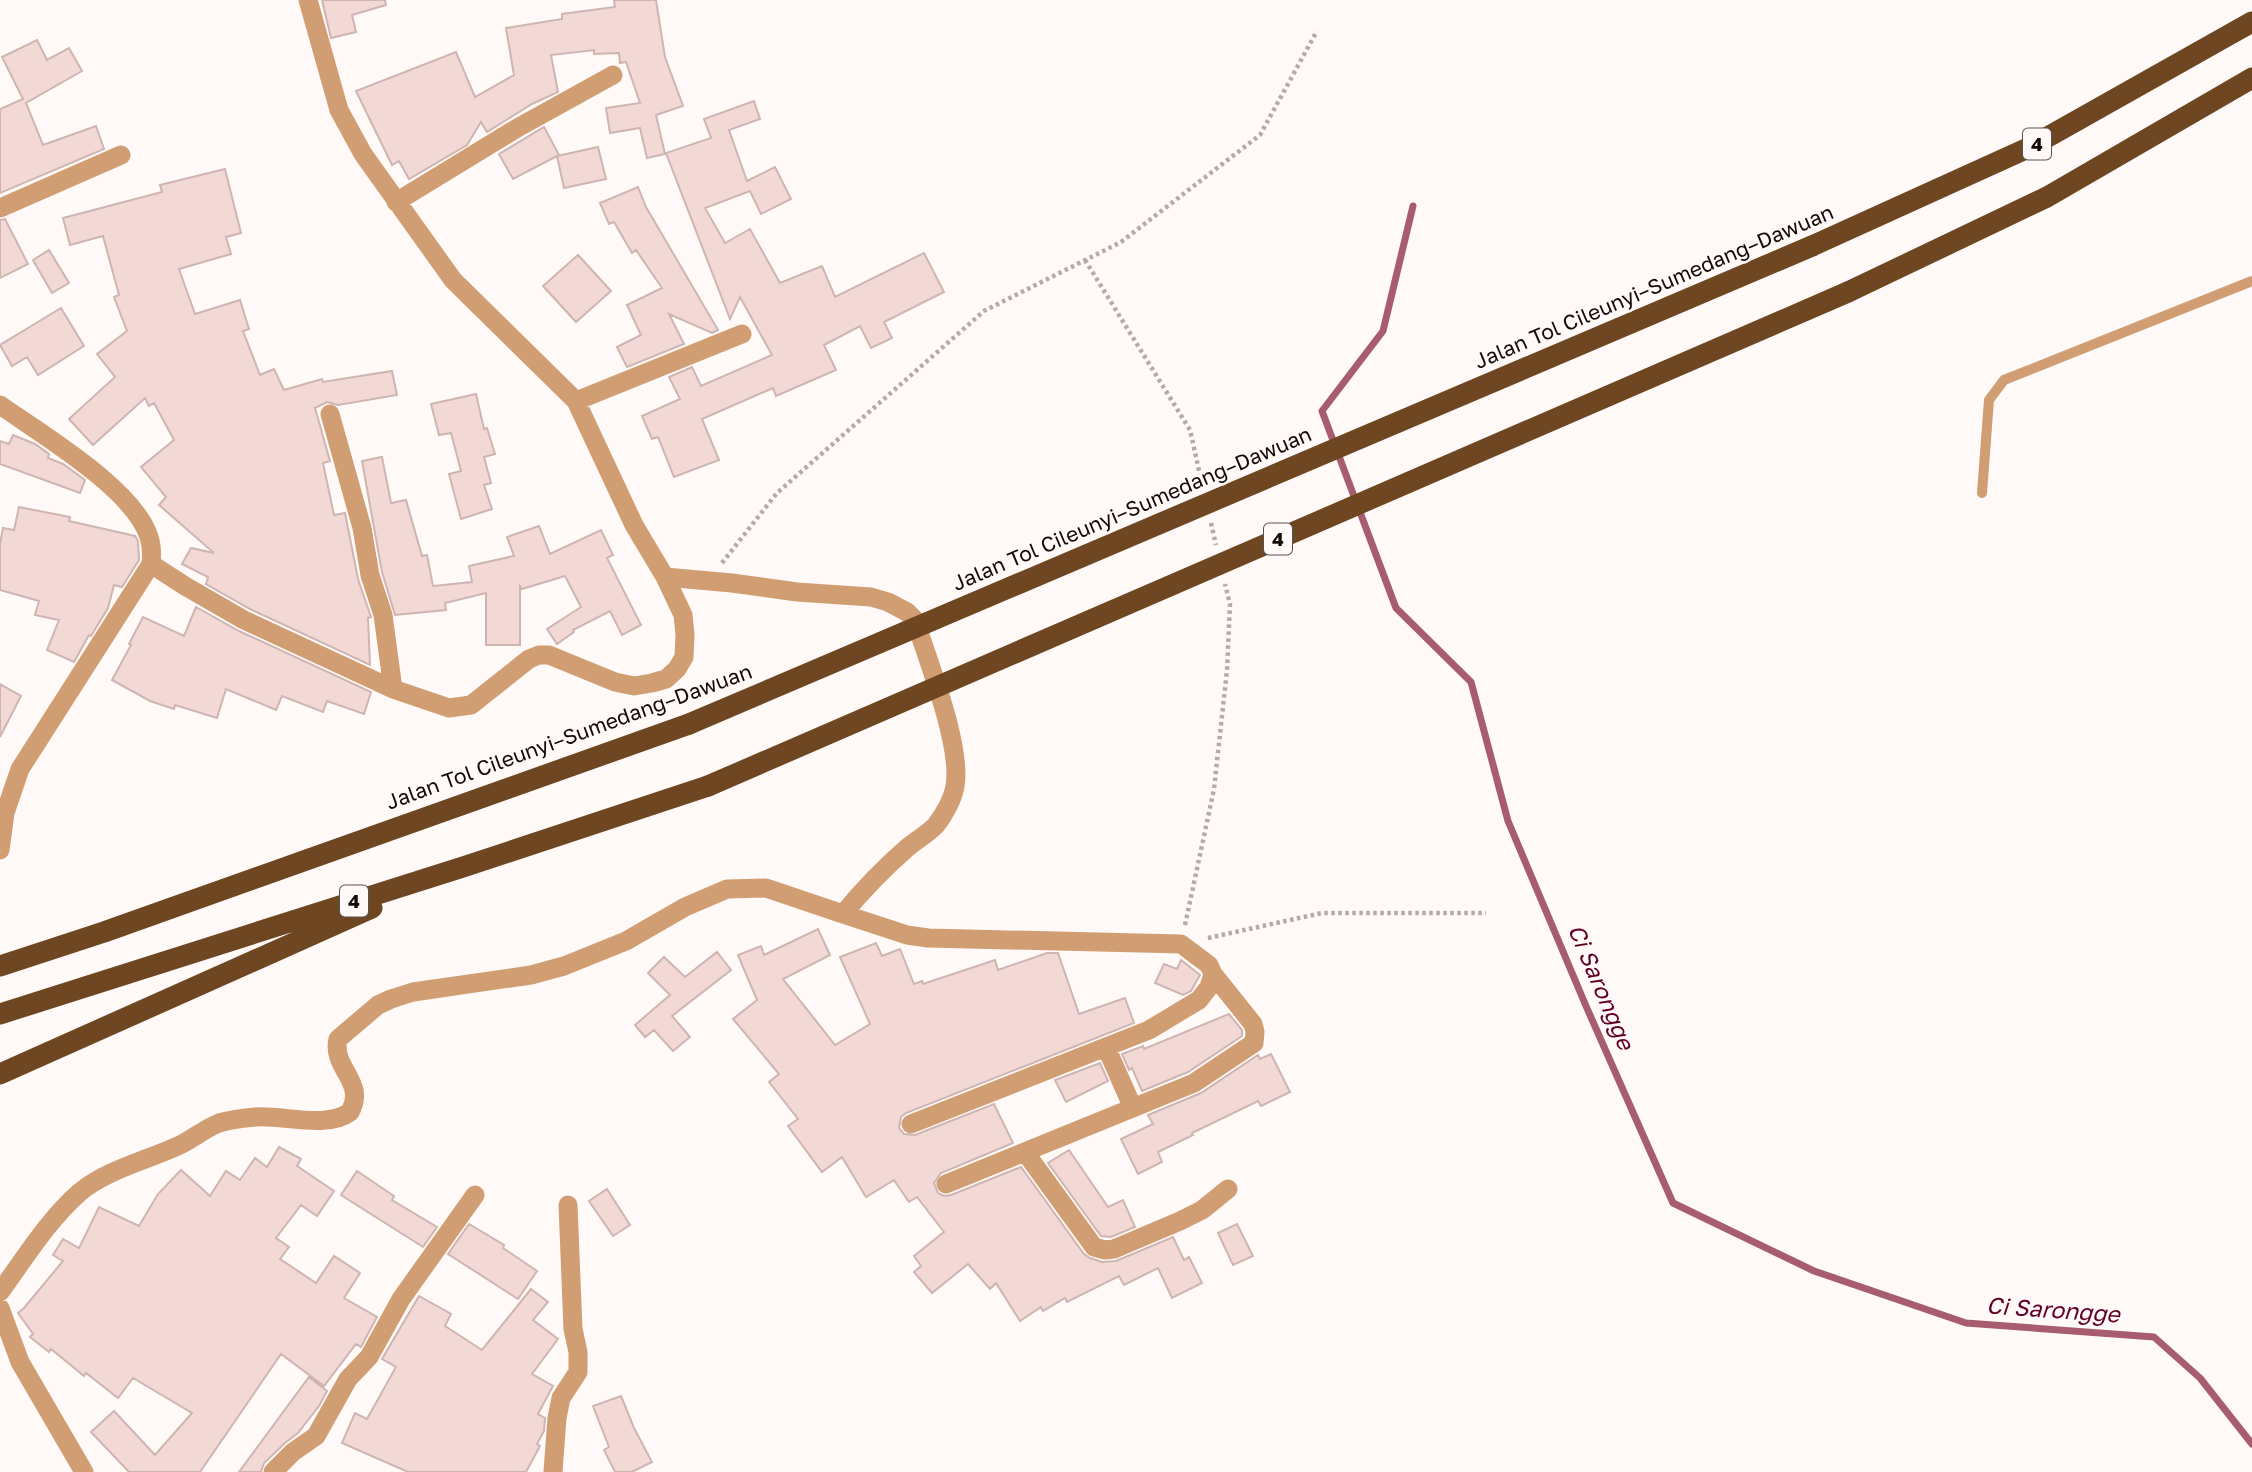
<svg xmlns="http://www.w3.org/2000/svg" width="2252" height="1472" viewBox="0 0 2252 1472" font-family="'Golos Text',sans-serif">
	<style>
		.lines { fill: none; stroke-linecap: round; stroke-linejoin: round }
		.stream { stroke: #a75d6e; stroke-width: 7 }
		.building { fill: #f3d9d6; stroke: #ceb5b2; stroke-width: 2 }
		.path { stroke: #b1aba9; stroke-width: 4.5; stroke-dasharray: 3.5 3.5; stroke-linecap: butt }
		.service { stroke: #d19e73; stroke-width: 10 }
		.minor { stroke: #d19e73; stroke-width: 19 }
		.motorway { stroke: #6e4621; stroke-width: 21 }
		.motorway-bridge { stroke: #6e4621; stroke-width: 21 }
		.labels { text-anchor: middle; stroke-width: 5; stroke-linejoin: round; paint-order: stroke }
		.shield { fill: #fffaf8; stroke: #595250; stroke-width: 2 }
		.shield-label { font-size: 19px; font-weight: bold; fill: #120a08 }
		.street-label { font-size: 21px; fill: #120a08; stroke: #fffaf8 }
		.water-label { font-size: 23px; font-style: italic; fill: #600028; stroke: #fffaf8 }
	</style>
	<rect width="100%" height="100%" fill="#fffaf8"/>
	<g class="lines">
		<path class="stream" d="M1413,206L1383,331L1322,411L1396,608L1471,682L1508,821L1586,1006L1673,1203L1814,1271L1966,1323L2154,1337L2200,1378L2252,1444"/>
	</g>
	<path class="building" d="M322,0H385L386,5L352,15L356,32L331,38Z
		M614,0H656L665,57L683,106L656,115L665,154L647,158L640,128L610,133L606,108L640,103L626,62L620,63L619,53L594,54V50L551,55L558,92L532,104L487,132L481,122L467,145L409,179L399,161L392,165L356,91L456,52L475,97L514,75L506,28L562,19V14L615,7Z
		M37,40L47,60L69,48L82,71L26,103L43,145L96,126L104,149L0,193V109L23,99L2,57Z
		M754,101L760,119L729,130L747,181L775,167L791,199L761,214L750,191L705,208L725,243L750,229L780,283L822,266L835,297L924,253L944,292L884,322L892,338L871,348L860,326L824,345L836,370L776,396L773,388L702,419L719,460L674,477L658,437L652,439L642,416L680,399L669,377L692,367L701,386L772,355L740,297L730,319L666,153L711,138L704,119Z
		M544,127L559,155L513,179L499,154Z
		M598,147L606,179L564,188L557,156Z
		M225,169L241,233L226,237L231,254L179,269L195,314L240,300L249,329L243,331L260,375L274,369L284,390L322,379L323,382L392,371L397,395L338,405L327,402L315,408L330,461L323,463L334,515L345,513L358,579L371,617L368,618L370,665L250,609L206,584L208,577L182,564L191,548L214,553L159,505L166,497L141,467L174,440L154,403L149,406L145,398L93,445L69,419L115,377L97,354L127,331L114,297L119,295L103,236L70,245L63,218L162,192L160,185Z
		M638,187L646,207L718,330L712,333L669,314L684,344L627,367L617,347L641,335L627,305L662,288L636,250L632,253L614,222L609,224L600,203Z
		M5,219L28,264L0,278V220Z
		M49,250L69,283L52,293L33,260Z
		M578,255L611,291L576,322L543,286Z
		M61,308L84,346L38,375L27,357L12,366L0,345Z
		M476,394L484,429L487,428L495,454L484,457L491,483L484,485L492,509L461,519L449,474L461,471L451,433L439,435L431,404Z
		M13,435L35,444L49,454L48,458L63,464L85,480L80,493L0,464V441L9,444Z
		M382,457L391,503L406,500L422,556L427,555L433,586L472,582L469,566L514,556L507,537L539,526L550,554L601,530L613,555L607,558L641,625L622,635L610,611L573,630L574,632L557,644L547,629L581,607L565,576L522,589L520,586V645H486V593L445,603L446,610L395,615L382,572L362,461Z
		M19,507L70,517L69,521L135,536L138,541L139,560L122,587L114,585L108,608L91,636L89,635L74,662L47,650L59,620L35,615L39,601L0,590V544L3,528L14,530Z
		M196,607L239,631L371,692L364,714L327,701L323,712L282,696L276,710L226,689L217,718L175,705L174,709L150,701L112,680L131,645L129,644L143,617L184,636Z
		M0,684L21,696L0,737Z
		M818,929L830,955L783,979L835,1045L870,1024L840,957L876,943L882,956L900,949L914,984L922,981L923,984L995,960L998,970L1047,953H1058L1079,1014L1125,998L1134,1023L906,1113L901,1117L899,1128L904,1134L915,1135L994,1104L1013,1143L941,1173L934,1183L938,1193L944,1196L951,1195L1021,1167L1084,1254L1090,1258L1102,1262L1116,1261L1173,1237L1184,1260L1189,1257L1202,1283L1172,1298L1158,1268L1124,1285L1119,1276L1067,1302L1065,1298L1043,1311L1041,1307L1020,1321L996,1283L990,1289L968,1264L932,1293L914,1272L921,1266L914,1256L944,1232L917,1197L909,1202L894,1180L866,1197L842,1157L822,1172L788,1126L798,1119L769,1082L779,1074L733,1019L757,1000L738,955L761,946L764,955Z
		M717,952L731,970L672,1016L690,1037L673,1051L654,1030L645,1037L635,1025L670,995L648,973L664,957L685,977Z
		M1181,960L1200,975L1191,991L1183,995L1155,983L1164,964L1177,969Z
		M1229,1014L1242,1030V1036L1188,1072L1142,1091L1132,1068L1129,1070L1122,1054L1143,1046L1144,1049Z
		M1271,1054L1290,1092L1261,1106L1258,1101L1192,1133L1193,1135L1158,1152L1162,1162L1138,1174L1121,1139L1153,1124L1148,1115L1201,1093L1258,1055L1260,1059Z
		M1100,1063L1108,1081L1066,1102L1055,1080Z
		M279,1147L301,1159L297,1166L334,1191L317,1216L301,1205L276,1238L289,1247L280,1259L316,1283L334,1256L360,1273L344,1298L377,1317L361,1347L356,1344L324,1386L281,1354L200,1472H129L91,1432L114,1411L155,1455L192,1413L133,1378L118,1398L86,1373L84,1376L51,1349L49,1352L30,1337L33,1334L18,1313L24,1308L63,1261L53,1255L63,1239L79,1248L99,1207L139,1226L158,1194L181,1170L210,1196L226,1171L240,1180L255,1158L267,1167Z
		M1069,1150L1108,1207L1123,1200L1135,1227L1111,1237L1101,1236L1048,1163Z
		M357,1171L394,1196L392,1200L437,1227L423,1247L341,1195Z
		M607,1189L630,1225L613,1236L589,1201Z
		M469,1224L504,1245L503,1248L537,1271L518,1299L448,1254Z
		M1237,1224L1253,1256L1233,1265L1218,1233Z
		M531,1289L548,1302L533,1320L558,1339L532,1374L553,1386L538,1414L545,1418L544,1431L537,1444L540,1446L526,1472H408L342,1443L355,1413L367,1419L396,1367L382,1359L419,1296L451,1314L445,1326L482,1350Z
		M309,1377L327,1391L319,1406L298,1433L285,1443L264,1463L261,1472H239Z
		M621,1396L634,1428L652,1462L632,1472H615L604,1450L609,1447L593,1406Z"/>
	<g class="lines">
		<path class="path" d="M1085,260L1190,430L1202,484
			M1211,523L1216,545
			M722,563L777,493L984,311L1121,242L1260,135L1317,31
			M1185,925L1214,789L1227,670L1230,604L1225,584
			M1208,938L1322,913H1486"/>
		<path class="service" d="M1982,493L1989,400L2004,380L2252,281"/>
		<path class="minor" d="M396,202L519,127L613,75
			M0,208L121,155
			M576,401L742,334
			M0,405C41,434 134,489 149,537C152,546 152,555 151,564L20,769L5,813L0,850
			M330,414L362,528L370,575L383,615L393,689
			M151,564L185,586L244,620L393,689L449,708L471,705L529,659L539,655H549L615,682L634,686L652,683L666,679L677,669L684,657L685,635L683,615L665,577L634,525L576,401L453,280L363,154L339,110L308,0
			M843,914L907,935L928,938L1181,944L1209,965L1213,974L1209,987L1199,1000L1149,1030L911,1124
			M1106,1047L1133,1108
			M1025,1152L1094,1247L1105,1250L1114,1249L1180,1221L1202,1210L1228,1189
			M946,1184L1194,1083L1254,1043L1255,1032L1253,1024L1213,974
			M0,1292C25,1258 48,1220 80,1192C108,1169 149,1160 182,1144C194,1138 206,1128 219,1123C230,1120 244,1118 256,1117C284,1115 327,1129 350,1112C367,1082 331,1068 338,1039L378,1005L391,999L413,992L531,975L564,966L626,941L685,907L727,889L766,888L843,914C862,891 884,868 907,848C916,840 928,834 936,825C944,815 953,799 955,786C962,746 928,661 915,620L907,612L888,602L871,597L797,592L732,583L665,577
			M0,1308L20,1362L84,1472
			M273,1472L293,1452L316,1436L348,1379L369,1357L401,1299L475,1195
			M553,1472L557,1418L561,1398L578,1372V1352L573,1329L568,1205"/>
		<path class="motorway" d="M1812,246L2028,148L2252,22
			M1848,292L2047,197L2252,78
			M0,966L104,932L689,724
			M0,1014L463,867L708,786
			M0,1074L372,908"/>
		<path class="motorway-bridge" d="M689,724L1812,246
			M708,786L1848,292"/>
	</g>
	<g class="labels">
		<g class="shield">
			<rect x="2023" y="128.5" width="28" height="31" rx="5"/>
			<rect x="1264" y="523.5" width="28" height="31" rx="5"/>
			<rect x="340" y="885.5" width="28" height="31" rx="5"/>
		</g>
		<g class="shield-label">
			<text x="2037" y="151">4</text>
			<text x="1278" y="546">4</text>
			<text x="354" y="908">4</text>
		</g>
		<g class="street-label">
			<text transform="translate(1654 287) rotate(-23)" y="7">Jalan Tol Cileunyi–Sumedang–Dawuan</text>
			<text transform="translate(1132 509) rotate(-23)" y="7">Jalan Tol Cileunyi–Sumedang–Dawuan</text>
			<text transform="translate(569 737) rotate(-20)" y="7">Jalan Tol Cileunyi–Sumedang–Dawuan</text>
		</g>
		<g class="water-label">
			<text transform="translate(1601 987) rotate(67)" y="8">Ci Sarongge</text>
			<text transform="translate(2053 1310) rotate(4)" y="8">Ci Sarongge</text>
		</g>
	</g>
</svg>
